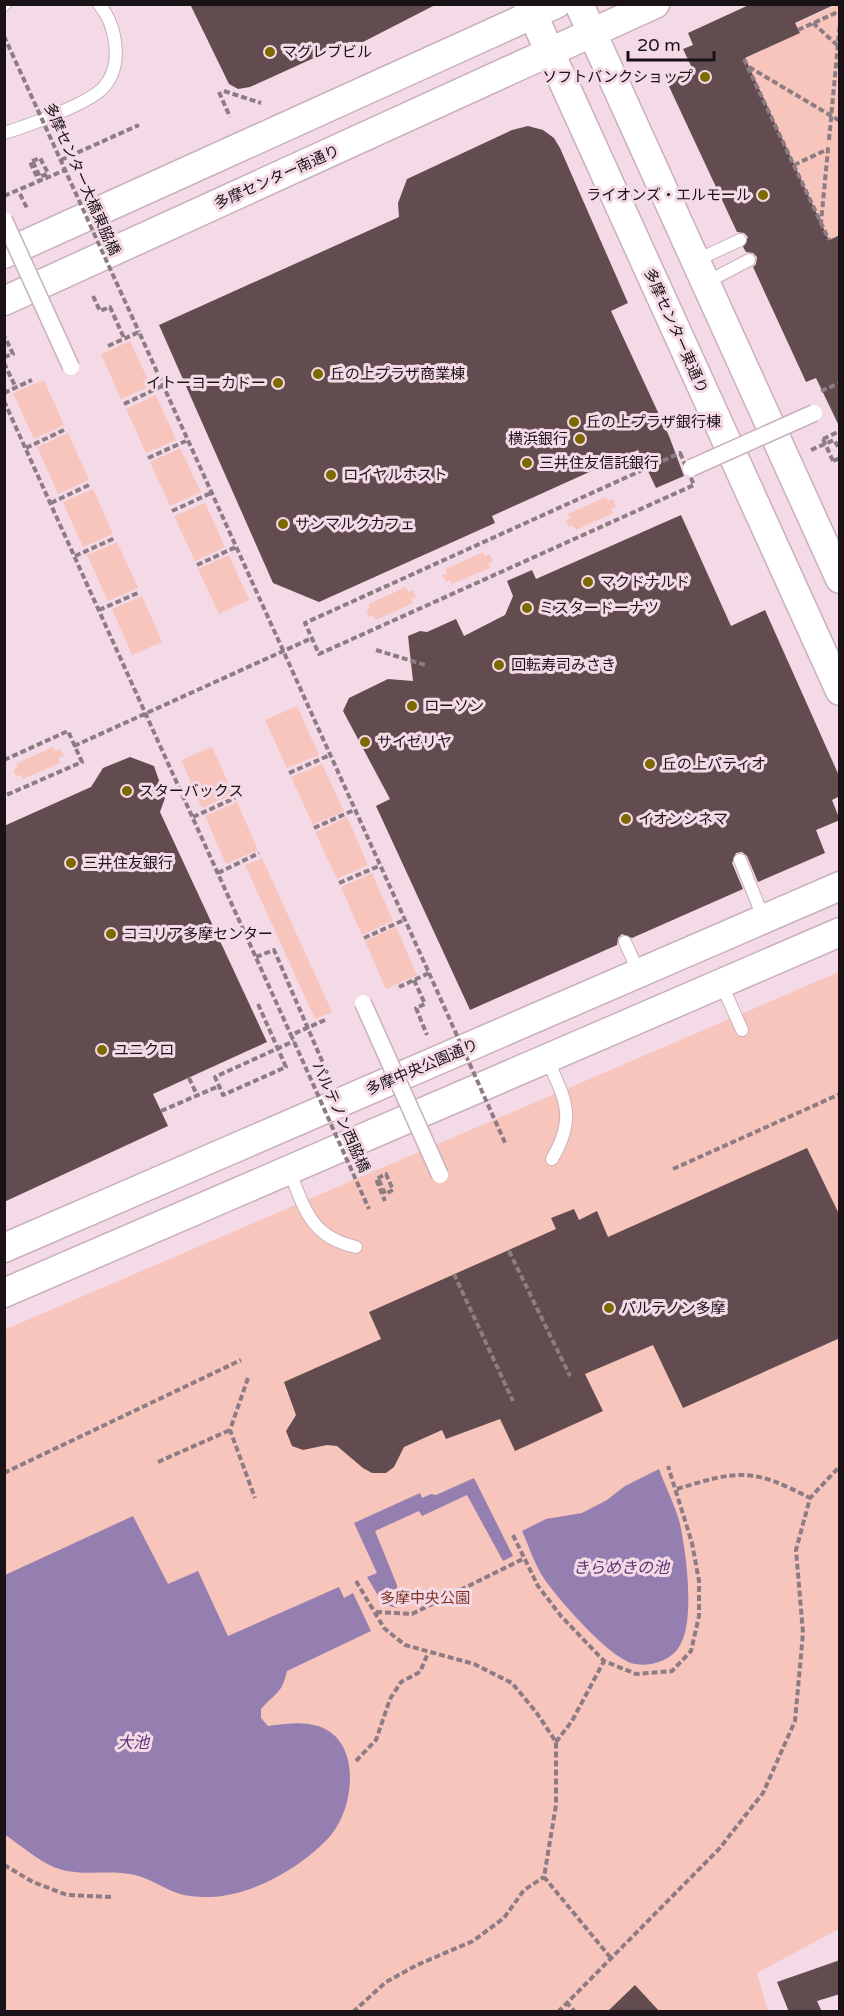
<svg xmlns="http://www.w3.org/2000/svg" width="844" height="2016" viewBox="0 0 844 2016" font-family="'Varela Round','Noto Sans JP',sans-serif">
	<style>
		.green { fill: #f7c5bb }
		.water { fill: #957fb1 }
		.building { fill: #634c4f }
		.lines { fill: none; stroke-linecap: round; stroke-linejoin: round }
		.service-casing { stroke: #c9b0bc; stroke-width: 14 }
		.tertiary-casing { stroke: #c9b0bc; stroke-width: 31 }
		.path { stroke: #8e7c84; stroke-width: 4; stroke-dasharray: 6 3; stroke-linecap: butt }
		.service { stroke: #fff; stroke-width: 12 }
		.tertiary { stroke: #fff; stroke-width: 28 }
		.pedestrian-bridge-casing { stroke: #c9b0bc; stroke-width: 19; stroke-linecap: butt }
		.path-bridge { stroke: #8e7c84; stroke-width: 4; stroke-dasharray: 6 3; stroke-linecap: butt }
		.pedestrian-bridge { stroke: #fff; stroke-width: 16 }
		.poi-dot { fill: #7c6900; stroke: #f4dae6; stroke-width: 2 }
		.labels { text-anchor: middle; stroke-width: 6; stroke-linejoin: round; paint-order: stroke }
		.poi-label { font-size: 15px; fill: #1a1216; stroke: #f4dae6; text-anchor: start }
		.street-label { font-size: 15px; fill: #1a1216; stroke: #f4dae6 }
		.park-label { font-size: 15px; fill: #813529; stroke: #f4dae6 }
		.water-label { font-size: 16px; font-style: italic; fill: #563676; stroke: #f4dae6 }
	</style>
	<rect width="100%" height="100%" fill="#f4dae6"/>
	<path class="green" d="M836,5H839V235L829,240L744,59L799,33L795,24Z
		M130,341L151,386L121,399L101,354Z
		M44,380L64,425L34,439L13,393Z
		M156,395L176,440L146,453L126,409Z
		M68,433L89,480L58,494L37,447Z
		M180,448L201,492L170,506L150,462Z
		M93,489L113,534L83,547L63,502Z
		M606,497L608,501L613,499L616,506L611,509L613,513L576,530L573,525L569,527L566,520L570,518L568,514Z
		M205,503L225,547L195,561L174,516Z
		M117,542L138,588L108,601L87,555Z
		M483,552L485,556L490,554L493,561L488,564L490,568L452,584L450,580L446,582L442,575L447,573L446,569Z
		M229,555L249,600L219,614L198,569Z
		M406,587L408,592L413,590L416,597L411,599L413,603L376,620L373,615L369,617L366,610L370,608L369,604Z
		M142,596L162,642L132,655L112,609Z
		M297,706L319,755L287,768L265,720Z
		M53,747L55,751L60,749L64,756L58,758L60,763L23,779L21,775L16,776L13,770L18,767L16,764Z
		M212,747L233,794L202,808L181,760Z
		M322,764L344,811L313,825L291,777Z
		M237,802L258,850L226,864L205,816Z
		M347,817L368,865L337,879L315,832Z
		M262,858L332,1012L315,1019L245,865Z
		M372,873L393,921L362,935L341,887Z
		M396,927L417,975L386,989L365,941Z
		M839,972V1929L757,1973L768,2011H5L4,1330Z"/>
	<path class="water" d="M659,1469C665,1486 674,1503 679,1520C686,1549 696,1622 679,1647C671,1660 651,1667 635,1664C611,1660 560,1601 545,1580C535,1566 529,1546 522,1531L546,1519L582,1513L607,1500L625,1486Z
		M474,1478L513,1556L503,1561L467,1495L422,1516L419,1511L375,1531L397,1585V1608L383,1604L367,1577L377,1573L354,1523L420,1493L422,1498L431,1494L436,1495Z
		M133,1516L168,1584L198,1571L228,1636L339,1587L344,1598L353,1593L371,1631L287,1671C282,1694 275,1693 261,1709V1718L268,1726C285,1724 301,1721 318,1726C362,1740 355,1806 331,1835C306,1864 260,1891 222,1896C210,1898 188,1897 177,1893C163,1888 149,1878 135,1875C113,1870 89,1875 67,1871C44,1867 24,1847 5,1835V1575Z"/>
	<path class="building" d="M190,4H437L363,42H349L250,87L238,89L229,84Z
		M751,4H836L795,23L800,33L745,58L829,240L840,235V428L816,378L806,382L753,267L756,264L757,257L753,253L746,252L743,247L748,237L744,233L737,232L666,80L692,68L683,49L693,45L688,33Z
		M528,126L543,130L554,138L560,148L628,303L611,311L669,436L684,476L656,488L638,450L492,516L495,523L319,602L273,583L159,325L399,217L398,203L407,179L512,130Z
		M681,515L731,626L765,610L840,778V796L832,800L840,820L816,830L825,853L758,882L747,856L742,852L736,853L732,863L743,889L632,938L622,934L618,938L617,945L470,1010L376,806L390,799L343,711L349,698L388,679L413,681L408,636L420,631L427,632L456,619L464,636L505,615L513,596L507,581L532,570L536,579Z
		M130,757L154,766L165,798L160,812L267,1042L153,1094L168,1126L4,1202V826L91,787L103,768Z
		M807,1148L840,1216V1338L683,1408L653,1345L585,1374L603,1411L515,1451L500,1419L446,1439L442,1430L404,1447L394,1467L386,1473H372L363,1468L337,1446L327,1445L303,1450L292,1446L286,1431L296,1415L284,1382L381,1339L369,1312L556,1229L551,1218L574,1209L579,1220L597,1211L608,1237Z
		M840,1960V1994L817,2001L822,2012H789L777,1982Z
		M635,1985L660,2012H607Z"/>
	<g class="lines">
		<g class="service-casing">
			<path id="service" d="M4,5L5,4
				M4,133C27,126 85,105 102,89C124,67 117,26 99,4
				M695,261L740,240
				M705,283L749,260
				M740,860L764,919
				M625,942L639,973
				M721,983L742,1030
				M547,1059C565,1099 577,1117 552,1159
				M289,1170C305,1210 311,1237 356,1247"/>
		</g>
		<g class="tertiary-casing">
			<path id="tertiary" d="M528,4L840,691
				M579,4L840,579
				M4,254L556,4
				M4,301L655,4
				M4,1248L840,886
				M4,1293L840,932"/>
		</g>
		<path class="path" d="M813,23L837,45
			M798,30L840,11
			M744,59L829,240
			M749,67L840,121
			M224,91L261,103
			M219,92L230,117
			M829,140L840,22
			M61,160L139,125
			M33,162L40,177L48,173L40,158L30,162L39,181
			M794,165L828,149L821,223
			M20,194L27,208
			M4,196L65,170
			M93,296L100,311L110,307L124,338
			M108,346L139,332L429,973L399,987
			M4,357L13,354L5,337
			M4,363L16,388
			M821,391L840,383
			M4,393L32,380
			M4,401L291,1035
			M124,404L162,386
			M823,439L840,431
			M26,448L66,429
			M811,450L834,440L840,450
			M680,453L694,485L319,654L305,623Z
			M148,458L186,441
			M833,461L840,458
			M51,503L91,484
			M172,511L211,493
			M75,556L115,538
			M197,565L236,547
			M99,610L140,592
			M376,650L425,665
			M74,746L312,638
			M4,760L68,731L82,762L4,796
			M289,773L330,755
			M193,817L235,798
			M314,828L354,810
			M218,873L259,853
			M339,883L379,866
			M364,938L404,920
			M256,957L274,950L329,1077
			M414,980L425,1004L416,1008L427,1035
			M258,1004L286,1067L223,1095L215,1077L294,1041
			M189,1078L197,1095
			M161,1111L219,1086
			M673,1169L840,1094
			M379,1180L385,1194L393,1190L386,1174L376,1179L385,1201
			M509,1251L570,1376
			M454,1274L513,1401
			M248,1378L230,1430L255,1498
			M158,1462L230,1430
			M4,1473L241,1360
			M677,1489C738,1470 753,1468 810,1498
			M513,1535L538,1586L561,1616L604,1661L636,1674L672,1671L691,1651L699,1616V1581L692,1543L668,1466
			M356,1581L384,1628L405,1645L474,1664L512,1683L536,1712L556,1742V1805L544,1877L610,1957
			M376,1612L412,1614L525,1558
			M556,1742L572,1721L604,1661
			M356,1761L376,1740L390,1699L401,1682L420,1672L428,1653
			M4,1865L33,1882L67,1895L112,1897
			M566,2002L575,2012
			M353,2012L386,1982L417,1965L473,1941L504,1918L524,1890L544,1877
			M558,2012L719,1849L763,1793L795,1721L803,1633L796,1550L810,1498L840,1466"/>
		<use href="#service" class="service"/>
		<use href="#tertiary" class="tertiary"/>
		<g class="pedestrian-bridge-casing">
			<path id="pedestrian-bridge" d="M4,220L71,367
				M691,468L814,413
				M363,1003L440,1175"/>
		</g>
		<path class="path-bridge" d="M4,36L139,332
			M823,439L833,461
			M429,973L506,1145
			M325,1020L291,1035L369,1209"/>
		<use href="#pedestrian-bridge" class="pedestrian-bridge"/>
	</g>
	<g class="poi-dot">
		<circle cx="270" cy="52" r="6"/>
		<circle cx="705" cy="77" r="6"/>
		<circle cx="763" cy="195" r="6"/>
		<circle cx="318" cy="374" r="6"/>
		<circle cx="278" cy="383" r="6"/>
		<circle cx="574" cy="422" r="6"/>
		<circle cx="580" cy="439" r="6"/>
		<circle cx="527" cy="463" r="6"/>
		<circle cx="331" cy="475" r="6"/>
		<circle cx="283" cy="524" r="6"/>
		<circle cx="588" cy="582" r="6"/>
		<circle cx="527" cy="608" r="6"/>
		<circle cx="499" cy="665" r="6"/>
		<circle cx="412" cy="706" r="6"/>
		<circle cx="365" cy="742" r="6"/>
		<circle cx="650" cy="764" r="6"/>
		<circle cx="127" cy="791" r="6"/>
		<circle cx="626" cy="819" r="6"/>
		<circle cx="71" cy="863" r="6"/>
		<circle cx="111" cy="934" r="6"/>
		<circle cx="102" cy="1050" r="6"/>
		<circle cx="609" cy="1308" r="6"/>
	</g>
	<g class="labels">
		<g class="poi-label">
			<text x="282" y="57">マグレブビル</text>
			<text x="693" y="82" text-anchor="end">ソフトバンクショップ</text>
			<text x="751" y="200" text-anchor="end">ライオンズ・エルモール</text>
			<text x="330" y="379">丘の上プラザ商業棟</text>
			<text x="266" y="388" text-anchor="end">イトーヨーカドー</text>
			<text x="586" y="427">丘の上プラザ銀行棟</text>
			<text x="568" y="444" text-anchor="end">横浜銀行</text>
			<text x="539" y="468">三井住友信託銀行</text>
			<text x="343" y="480">ロイヤルホスト</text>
			<text x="295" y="529">サンマルクカフェ</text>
			<text x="600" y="587">マクドナルド</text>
			<text x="539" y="613">ミスタードーナツ</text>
			<text x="511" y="670">回転寿司みさき</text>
			<text x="424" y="711">ローソン</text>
			<text x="377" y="747">サイゼリヤ</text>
			<text x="662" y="769">丘の上パティオ</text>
			<text x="139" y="796">スターバックス</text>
			<text x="638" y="824">イオンシネマ</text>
			<text x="83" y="868">三井住友銀行</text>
			<text x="123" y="939">ココリア多摩センター</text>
			<text x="114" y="1055">ユニクロ</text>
			<text x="621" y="1313">パルテノン多摩</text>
		</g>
		<g class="street-label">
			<text transform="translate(277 177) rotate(-24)" y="5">多摩センター南通り</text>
			<text transform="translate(82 179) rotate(66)" y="5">多摩センター大橋東脇橋</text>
			<text transform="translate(676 331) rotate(66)" y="5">多摩センター東通り</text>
			<text transform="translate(422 1067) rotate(-23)" y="5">多摩中央公園通り</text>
			<text transform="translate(341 1117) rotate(66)" y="5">パルテノン西脇橋</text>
		</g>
		<g class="park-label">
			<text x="425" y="1603">多摩中央公園</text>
		</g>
		<g class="water-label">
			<text x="621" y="1573">きらめきの池</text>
			<text x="133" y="1748">大池</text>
		</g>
	</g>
	<rect width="844" height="2016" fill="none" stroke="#1a1216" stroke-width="12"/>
	<path d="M628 51v9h86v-9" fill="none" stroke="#1a1216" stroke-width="3"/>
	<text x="637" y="51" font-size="18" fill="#1a1216" stroke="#f4dae6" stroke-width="4.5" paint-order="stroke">20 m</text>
</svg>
